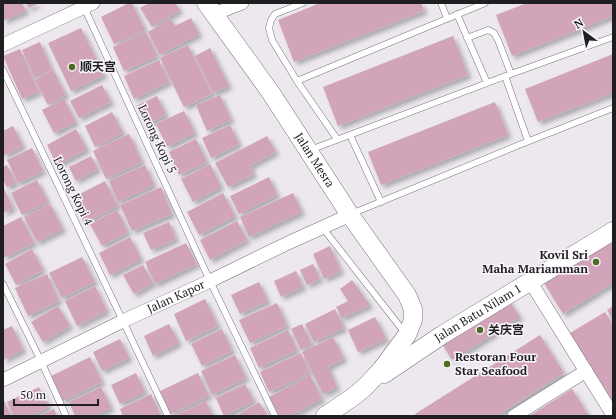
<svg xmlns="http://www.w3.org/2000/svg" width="616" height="419" viewBox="0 0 616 419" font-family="'PT Serif','Noto Sans SC',serif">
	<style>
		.building { fill: #d2a4b9; filter: url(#shadow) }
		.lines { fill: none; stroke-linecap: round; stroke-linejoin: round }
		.lane-casing { stroke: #777479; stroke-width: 7 }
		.street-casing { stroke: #777479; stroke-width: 14 }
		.secondary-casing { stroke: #777479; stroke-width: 19 }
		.lane { stroke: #fff; stroke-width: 6 }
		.street { stroke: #fff; stroke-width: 13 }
		.secondary { stroke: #fff; stroke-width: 18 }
		.poi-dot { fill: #4f6b1f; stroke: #f9f5fb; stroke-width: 1.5 }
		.labels { text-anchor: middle; stroke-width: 3; stroke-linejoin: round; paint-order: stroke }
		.poi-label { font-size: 12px; font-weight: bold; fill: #1f1e20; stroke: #f9f5fb; text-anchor: start }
		.street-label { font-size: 12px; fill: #1f1e20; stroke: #f9f5fb }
	</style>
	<defs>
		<filter id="shadow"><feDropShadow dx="3.5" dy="3.5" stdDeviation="2" flood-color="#0004"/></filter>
	</defs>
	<rect width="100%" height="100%" fill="#ece8ee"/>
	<path class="building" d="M3,3H22L26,11L3,21Z
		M26,3H39L29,8Z
		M129,3H132L145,30L114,44L101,17Z
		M149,3H175L180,10L152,27L140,8Z
		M320,3H421L424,11L294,62L278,20Z
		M527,3H613V16L512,56L496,15Z
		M191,18L199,34L160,55L148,32L171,19L175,26Z
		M81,28L104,75L71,91L48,43Z
		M146,32L157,56L124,71L113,47Z
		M453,36L468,75L338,126L323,87Z
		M40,42L52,70L35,78L22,50Z
		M188,45L212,94L184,107L160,58Z
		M210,48L229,86L213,93L195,56Z
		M20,49L39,92L22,99L3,56Z
		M613,54V93L538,122L525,89Z
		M159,60L169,82L134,99L124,76Z
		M53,70L66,95L48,105L35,80Z
		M102,85L111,102L79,118L70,101Z
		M220,95L231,120L207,131L196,105Z
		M157,96L166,115L145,125L136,106Z
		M64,99L76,122L54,133L42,110Z
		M495,102L508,135L381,185L368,152Z
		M184,111L195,133L167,147L156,124Z
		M112,112L123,133L95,147L85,126Z
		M230,125L239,144L211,158L202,138Z
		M13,126L23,146L3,156V131Z
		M76,129L87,149L57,165L47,145Z
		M129,134L142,162L106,179L93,151Z
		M267,136L276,152L250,166L254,174L228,187L215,163Z
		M196,139L207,162L179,175L169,152Z
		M32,148L43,171L18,183L7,160Z
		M91,156L98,169L76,181L69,167Z
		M210,164L221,187L193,202L181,179Z
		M7,165L16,183L7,187L3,180V167Z
		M145,165L154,185L118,202L109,181Z
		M269,177L277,195L239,214L230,196Z
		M37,180L48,202L22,215L11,193Z
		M105,181L118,206L84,223L72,198Z
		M3,186L13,208L3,213Z
		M161,187L172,214L132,231L120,205Z
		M223,193L235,216L199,235L187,212Z
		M293,193L302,212L249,237L240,217Z
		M50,204L63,229L37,242L24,217Z
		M117,210L128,232L102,246L90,224Z
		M21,217L34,243L3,258V226Z
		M237,221L247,240L210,260L200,240Z
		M169,222L176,239L151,250L143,233Z
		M130,237L141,259L110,275L99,253Z
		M613,240V283L563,314L544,283Z
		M186,243L197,264L155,284L145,262Z
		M330,246L341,271L324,279L313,254Z
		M32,249L43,270L16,285L5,264Z
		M82,257L95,282L62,298L49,273Z
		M313,264L320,279L307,285L300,270Z
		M143,265L153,283L134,294L123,275Z
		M296,271L303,287L281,297L274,281Z
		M47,274L59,301L28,316L15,288Z
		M352,280L370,305L342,318L336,307L348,301L340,289Z
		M259,282L268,301L240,314L231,295Z
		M95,286L107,311L77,326L65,301Z
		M205,299L218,326L186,341L174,314Z
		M508,299L520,317L452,360L441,342Z
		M277,303L287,326L250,343L239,320Z
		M58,306L70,326L43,342L31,322Z
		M613,306V320L607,310Z
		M335,309L344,328L314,342L305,324Z
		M605,312L613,325V402L570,333Z
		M375,317L386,339L358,352L348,330Z
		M169,324L179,343L153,356L144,336Z
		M302,324L312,345L301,350L291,329Z
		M12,326L23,350L3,360V330Z
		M222,329L232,351L202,366L191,344Z
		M288,330L297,350L259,368L250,348Z
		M540,335L564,373L496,416H416L415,414Z
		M333,337L344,359L328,367L337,387L323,394L302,352Z
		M120,339L129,358L102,371L93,352Z
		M301,353L310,373L269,392L260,372Z
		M235,355L246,378L212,395L201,371Z
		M90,357L102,382L63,401L51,376Z
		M136,373L145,392L120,404L111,385Z
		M198,373L209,396L171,414L160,391Z
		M310,375L322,399L290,416H279L269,397Z
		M245,384L254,401L224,416L216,398Z
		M39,387L49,407L31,416H14L7,402Z
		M101,387L111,408L94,416H75L69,402Z
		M572,389L589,416H529L545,406Z
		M151,394L161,416H123L120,409Z
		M3,398L11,416H3Z
		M206,401L213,416H174Z
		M259,402L268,416H236Z
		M54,409L57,416H39Z"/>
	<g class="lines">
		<g class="lane-casing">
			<path id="lane" d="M303,3L275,14L271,20L269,28L272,40L297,81L337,139
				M441,3L447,18
				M84,7L210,281L275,416
				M457,14L487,83
				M467,38L488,30L494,33L498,40L511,74
				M3,70L123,321L168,416
				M505,76L528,141
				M297,81L485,3
				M350,135L381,202
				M310,150L511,74L613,37
				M351,214L519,145L613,108
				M322,227L405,333
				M3,284L41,361L66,416"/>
		</g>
		<g class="street-casing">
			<g id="street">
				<path d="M214,14L242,3"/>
				<path d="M3,45L93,3"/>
				<path d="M530,281L613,415"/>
				<path id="s1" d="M3,380L123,321L210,281L288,243L350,215"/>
				<path d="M514,416L586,371"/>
			</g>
		</g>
		<g class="secondary-casing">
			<g id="secondary">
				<path id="s2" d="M206,3L271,93L350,215L407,295L413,309V320L407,335L381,370L365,387L353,397L325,416"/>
				<path id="s3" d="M384,374L442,335L613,231"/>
			</g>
		</g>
		<use href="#lane" class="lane"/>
		<use href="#street" class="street"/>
		<use href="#secondary" class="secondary"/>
	</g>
	<g class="poi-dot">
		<circle cx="72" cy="67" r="4"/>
		<circle cx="596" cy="262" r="4"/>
		<circle cx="480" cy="330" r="4"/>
		<circle cx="447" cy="364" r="4"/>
	</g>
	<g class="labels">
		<g class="poi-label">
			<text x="80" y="71">顺天宫</text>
			<text x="588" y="259" text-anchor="end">Kovil Sri<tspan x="588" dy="14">Maha Mariamman</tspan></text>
			<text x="488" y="334">关庆宫</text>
			<text x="455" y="361">Restoran Four<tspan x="455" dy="14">Star Seafood</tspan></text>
		</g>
		<g class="street-label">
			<text transform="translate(157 139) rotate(65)" y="4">Lorong Kopi 5</text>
			<text dy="4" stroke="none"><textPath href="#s2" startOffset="191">Jalan Mesra</textPath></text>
			<text transform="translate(73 191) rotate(64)" y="4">Lorong Kopi 4</text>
			<text dy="4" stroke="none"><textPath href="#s1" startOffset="192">Jalan Kapor</textPath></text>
			<text dy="4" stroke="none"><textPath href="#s3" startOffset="112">Jalan Batu Nilam 1</textPath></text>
		</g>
	</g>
	<rect width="616" height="419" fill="none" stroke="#1f1e20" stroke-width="8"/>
	<g transform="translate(584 32) rotate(328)" stroke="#f9f5fb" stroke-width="3" paint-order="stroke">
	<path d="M0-3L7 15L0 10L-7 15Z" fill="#1f1e20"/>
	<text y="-6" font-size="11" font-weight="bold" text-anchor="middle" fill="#1f1e20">N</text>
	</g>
	<path d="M14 399v6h84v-6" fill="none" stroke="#1f1e20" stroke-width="2"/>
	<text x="20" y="399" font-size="12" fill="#1f1e20" stroke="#f9f5fb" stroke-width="3" paint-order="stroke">50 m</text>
</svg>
